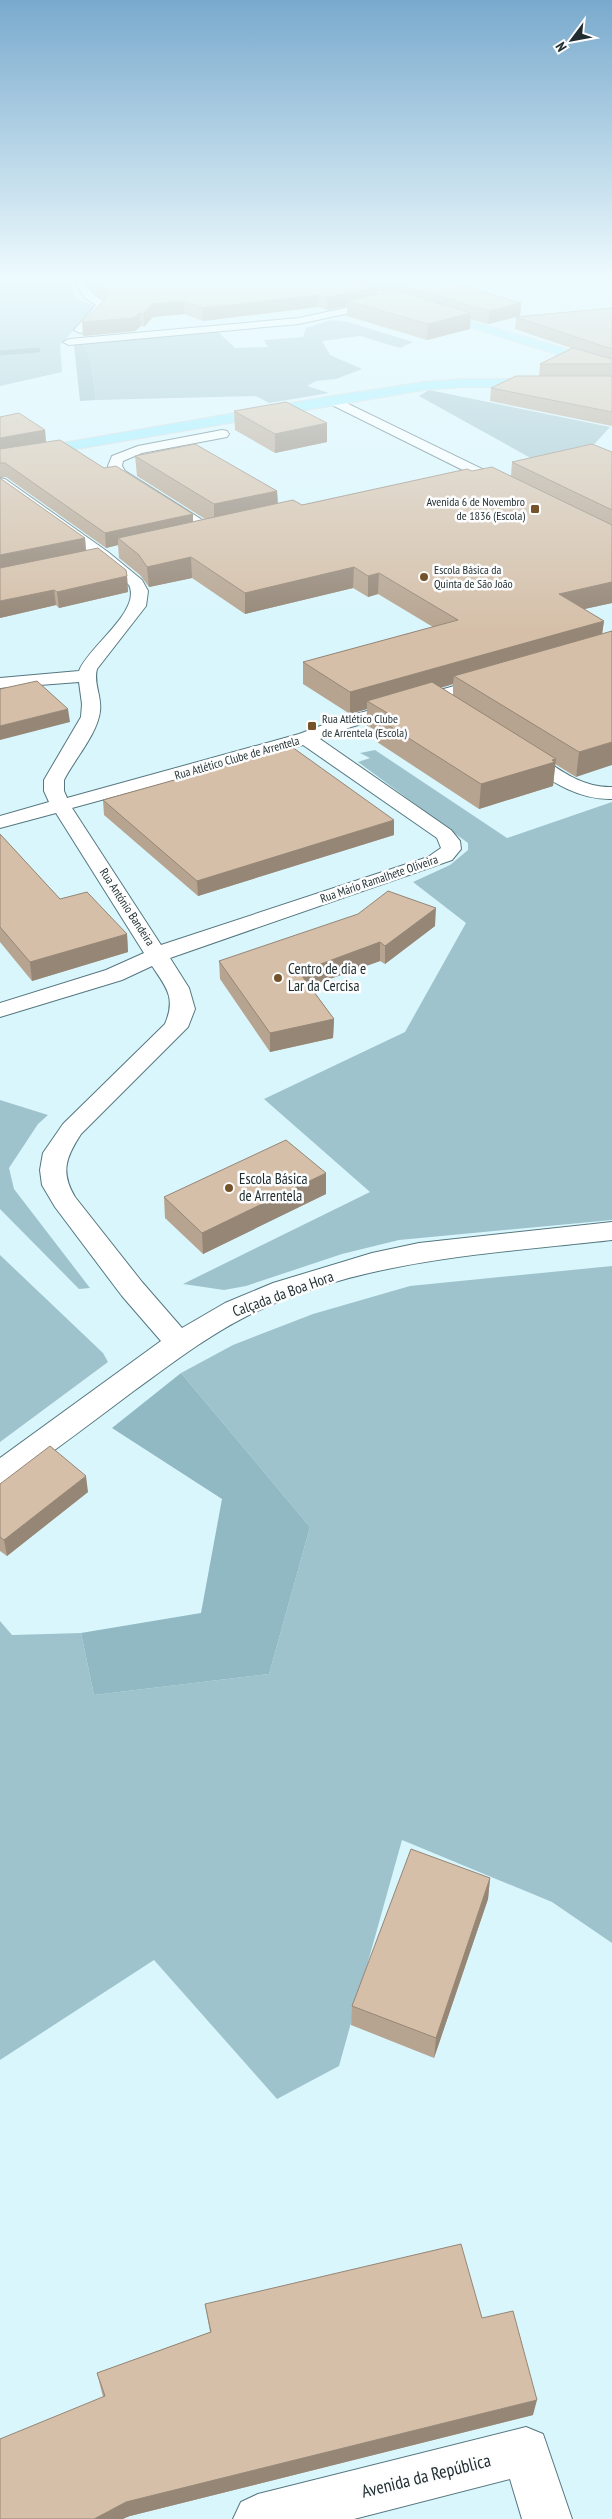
<svg xmlns="http://www.w3.org/2000/svg" width="612" height="2519" viewBox="0 0 612 2519" font-family="'PT Sans Narrow',sans-serif">
	<style>
		.green { fill: #9fc3cc }
		.forest { fill: #91b9c3 }
		.lines { fill: none; stroke-linecap: round; stroke-linejoin: round }
		.stream { stroke: #749ca5; stroke-width: 5 }
		.minor-casing { stroke: #56777f; stroke-width: 2 }
		.major-casing { stroke: #d7d9da; stroke-width: 2 }
		.minor { fill: #fff; fill-rule: evenodd }
		.major { fill: #9bedfe; fill-rule: evenodd }
		.wall { fill: #b7a490; fill-rule: evenodd }
		.shaded-wall { fill: #958676 }
		.building { fill: #d5bfa8; stroke: #958676 }
		.poi-dot { fill: #74522a; stroke: #fdfdfd; stroke-width: 2 }
		.labels { text-anchor: middle; stroke-width: 5; stroke-linejoin: round; paint-order: stroke }
		.far-poi-label { font-size: 12px; fill: #1f2d30; stroke: #fdfdfd; text-anchor: start }
		.far-street-label { font-size: 12px; fill: #1f2d30; stroke: #fdfdfd }
		.poi-label { font-size: 15px; fill: #1f2d30; stroke: #fdfdfd; text-anchor: start }
		.street-label { font-size: 15px; fill: #1f2d30; stroke: #fdfdfd }
		.near-street-label { font-size: 18px; fill: #1f2d30; stroke: #fdfdfd }
	</style>
	<rect width="100%" height="100%" fill="#d9f6fd"/>
	<path class="green" d="M0,280H70L75,299L96,306L60,345L62,372L0,386Z
		M331,320L348,322L413,342L400,348L360,336L322,341L330,355L362,369L336,379L316,381L307,386L329,393L269,403L256,396L96,400L91,361L83,344L215,329L235,348L268,347L264,340L303,337L306,328Z
		M429,390L610,427L587,452L545,466L419,396Z
		M375,750L507,838L612,802V1220L399,1240L342,1254L246,1286L224,1290L183,1284L370,1192L264,1099L405,1032L466,923L413,882L450,865L468,850V843L358,762L370,758L360,753Z
		M0,1100L48,1115L38,1124L9,1168L14,1189L90,1288L79,1289L0,1209Z
		M0,1255L103,1353L108,1362L0,1442Z
		M612,1266V1943L552,1902L402,1840L339,2066L277,2099L154,1960L0,2060V1621L12,1635L81,1633L94,1695L269,1674L310,1527L181,1373L233,1345L313,1314L410,1286Z"/>
	<path class="forest" d="M83,344L91,361L96,400L80,401L74,345Z
		M181,1373L310,1527L269,1674L94,1695L81,1633L201,1613L222,1499L112,1428Z"/>
	<g class="lines">
		<path class="stream" d="M0,353L38,350"/>
		<g class="minor-casing">
			<path id="minor" d="M73,280H83L93,294L108,304L84,332L80,333L74,330L96,305L85,298Z
				M382,300L387,303L386,305L299,324L69,345L63,342L69,339L299,318Z
				M332,396L513,484L515,487L513,490H503L328,403L326,400Z
				M222,430L227,431L229,434L227,437L142,453L123,461L122,466L125,471L215,528L217,531L215,534H205L115,477L108,466L112,456L138,446Z
				M0,478L5,479L108,552L142,580L148,591L146,606L97,669C93,683 102,696 100,711C98,733 74,760 64,780V791L67,798L299,734L339,719L482,678H494L497,682L494,686L351,727L320,739L451,830L460,841L461,849L452,860L170,958L189,988L195,1009L188,1027L81,1134C66,1157 60,1172 75,1197L142,1282L182,1328L225,1303L273,1283L372,1253L419,1243L612,1222V1240C488,1254 359,1259 245,1317C206,1337 171,1364 135,1390C94,1421 52,1452 11,1482L0,1486V1458L161,1341L122,1296L55,1207L42,1185L40,1170L43,1153L63,1124L165,1024C176,998 167,988 152,966L122,980L0,1017V1003L106,970L144,953L56,813L0,828V816L49,802L44,791V780L81,717L82,704L79,682L0,688V678L79,671C88,647 142,611 129,585L98,558L0,489ZM303,745L437,838L441,848L428,857L161,945L72,808Z
				M522,747L529,749C555,766 579,788 612,787V799C574,800 546,777 515,757L513,753L515,749Z
				M526,2427L543,2434L572,2519H522L510,2479L354,2519H233L241,2502L258,2494Z"/>
		</g>
		<g class="major-casing">
			<path id="major" d="M434,310L603,360L605,363L603,366H595L430,315V311Z
				M463,379H612V387H463L424,390L0,462V454L332,396L424,382Z"/>
		</g>
		<use href="#minor" class="minor"/>
		<use href="#major" class="major"/>
	</g>
	<path class="wall" d="M83,280H442L521,303L520,316L612,308V426L490,401L491,388L539,376L540,364L571,348L515,329L516,317L488,324L470,319V329L427,340L347,316V306L327,310L318,307L203,321L184,314L153,317L144,327L141,326L135,331L83,336L104,300L94,293ZM377,291H379L384,293L377,294Z
		M234,411L327,442L275,453L235,430Z
		M0,417L45,430L46,442L104,468L193,522L205,519L137,476L135,456L277,491L278,504L302,505L472,471L511,476L512,462L612,452V603L584,609L604,621L576,777L555,764L553,786L479,809L377,742V731L366,725L367,709L350,714L303,684V662L433,627L378,594L368,597L353,588L245,614L192,578L149,587L140,575L119,558L118,545L106,548L6,477H0ZM453,684V695L441,688Z
		M85,538L86,550L127,576L128,592L59,608L56,605L0,618Z
		M103,800L394,835L198,896L104,815Z
		M0,834L60,899L127,934L128,952L32,981L0,942Z
		M435,926L385,964L380,961L310,986L334,1019L333,1038L270,1052L220,979L219,961Z
		M326,1194L203,1254L165,1218L164,1197Z
		M0,1484L88,1492L7,1556L0,1551Z
		M490,1878L488,1899L434,2058L351,2025L352,2006Z
		M205,2304L482,2318L533,2415L130,2516L103,2397L97,2373L210,2332Z"/>
	<path class="shaded-wall" d="M377,287L376,300L347,301V306L327,310V297Z
		M318,295V307L203,321L202,308Z
		M183,301L184,314L153,317L144,327L143,314L152,304Z
		M521,303L520,316L488,324L489,311Z
		M140,313L141,326L135,331L83,336L82,322Z
		M471,313L470,329L427,340L428,324Z
		M327,423V442L275,453V434Z
		M45,430L46,444L0,452V438Z
		M277,491L278,511L214,525V504Z
		M193,514V529L118,538V545L106,548L105,533Z
		M85,538L86,553L0,571V555Z
		M191,557L192,578L149,587L147,567Z
		M354,567L353,588L245,614V593Z
		M379,573L378,594L368,597V576Z
		M127,576L128,592L59,608L57,592Z
		M612,582V603L557,615L559,594Z
		M54,590L56,605L0,618V601Z
		M604,621L601,642L454,676L453,684L376,706L367,701V709L350,714V692Z
		M68,709L70,722L0,740V726Z
		M612,742V765L576,777L579,752Z
		M556,759L553,786L479,809L481,784Z
		M394,820V835L198,896L197,881Z
		M436,908L435,926L385,964V946Z
		M127,934L128,952L32,981L30,962Z
		M380,942V961L299,990V972Z
		M334,1019L333,1038L270,1052V1033Z
		M326,1173V1194L203,1254L202,1233Z
		M86,1476L88,1492L7,1556L4,1540Z
		M490,1878L488,1899L434,2058L436,2038Z
		M537,2400L533,2415L130,2516L123,2519H94L126,2502Z"/>
	<path class="building" d="M93,280H352L377,287L327,297L318,295L202,308L183,301L152,304L143,314L140,313L134,318L82,322L104,300L109,291Z
		M382,280H442L521,303L489,311Z
		M395,290L471,313L428,324L347,301Z
		M612,308V349L516,317Z
		M573,348L612,359V364H540Z
		M516,376H612V412L491,388Z
		M286,402L327,423L275,434L234,411Z
		M19,413L45,430L0,438V417Z
		M60,440L104,468L116,466L193,514L105,533L5,463H0V449Z
		M195,444L277,491L214,504L135,456Z
		M592,444L612,452V510L512,462Z
		M492,467L612,525V582L559,594L604,621L350,692L303,662L458,620L379,573L368,576L354,567L245,593L191,557L147,567L139,555L118,538L293,500L302,505L467,469L472,471Z
		M0,478L85,538L0,555Z
		M98,548L126,570L127,576L57,592L54,590L0,601V568Z
		M612,631V742L579,752L454,676Z
		M37,681L68,709L0,726V689Z
		M432,682L556,759L552,760L555,762L481,784L377,718L389,714L367,701Z
		M292,747L394,820L197,881L103,800Z
		M0,834L60,899L87,892L127,934L30,962L0,927Z
		M388,891L436,908L385,946L380,942L299,972L334,1019L270,1033L219,961L358,914Z
		M286,1140L326,1173L202,1233L164,1197Z
		M50,1446L86,1476L4,1540L0,1537V1484Z
		M411,1849L490,1878L436,2038L352,2006Z
		M461,2244L482,2318L513,2311L537,2400L126,2502L94,2519H0V2439L105,2396L97,2373L211,2332L205,2304Z"/>
	<linearGradient id="sky" x2="0" y2="1"><stop stop-color="#79aacd"/><stop offset="0.44" stop-color="#eefbfe"/><stop offset="1" stop-color="#eefbfe" stop-opacity="0"/></linearGradient>
	<rect width="612" height="632" fill="url(#sky)"/>
	<g class="poi-dot">
		<rect x="530" y="504" width="10" height="10" rx="2.5"/>
		<circle cx="424" cy="577" r="5"/>
		<rect x="307" y="721" width="10" height="10" rx="2.5"/>
		<circle cx="278" cy="978" r="5"/>
		<circle cx="229" cy="1188" r="5"/>
	</g>
	<g class="labels">
		<g class="far-poi-label">
			<text x="525" y="506" text-anchor="end">Avenida 6 de Novembro<tspan x="525" dy="14">de 1836 (Escola)</tspan></text>
			<text x="434" y="574">Escola Básica da<tspan x="434" dy="14">Quinta de São João</tspan></text>
			<text x="322" y="723">Rua Atlético Clube<tspan x="322" dy="14">de Arrentela (Escola)</tspan></text>
		</g>
		<g class="far-street-label">
			<text transform="translate(237 758) rotate(-16)" y="4">Rua Atlético Clube de Arrentela</text>
			<text transform="translate(379 879) rotate(-19)" y="4">Rua Mário Ramalhete Oliveira</text>
			<text transform="translate(127 907) rotate(57)" y="4">Rua António Bandeira</text>
		</g>
		<g class="poi-label">
			<text x="288" y="974">Centro de dia e<tspan x="288" dy="17">Lar da Cercisa</tspan></text>
			<text x="239" y="1184">Escola Básica<tspan x="239" dy="17">de Arrentela</tspan></text>
		</g>
		<g class="street-label">
			<text transform="translate(283 1294) rotate(-20)" y="5">Calçada da Boa Hora</text>
		</g>
		<g class="near-street-label">
			<text transform="translate(426 2476) rotate(-14)" y="6">Avenida da República</text>
		</g>
	</g>
	<g transform="translate(572 40) rotate(238)" stroke="#fdfdfd" stroke-width="4" paint-order="stroke">
	<path d="M0-4L9 19L0 12L-9 19Z" fill="#1f2d30"/>
	<text y="-8" font-size="14" font-weight="bold" text-anchor="middle" fill="#1f2d30">N</text>
	</g>
</svg>
